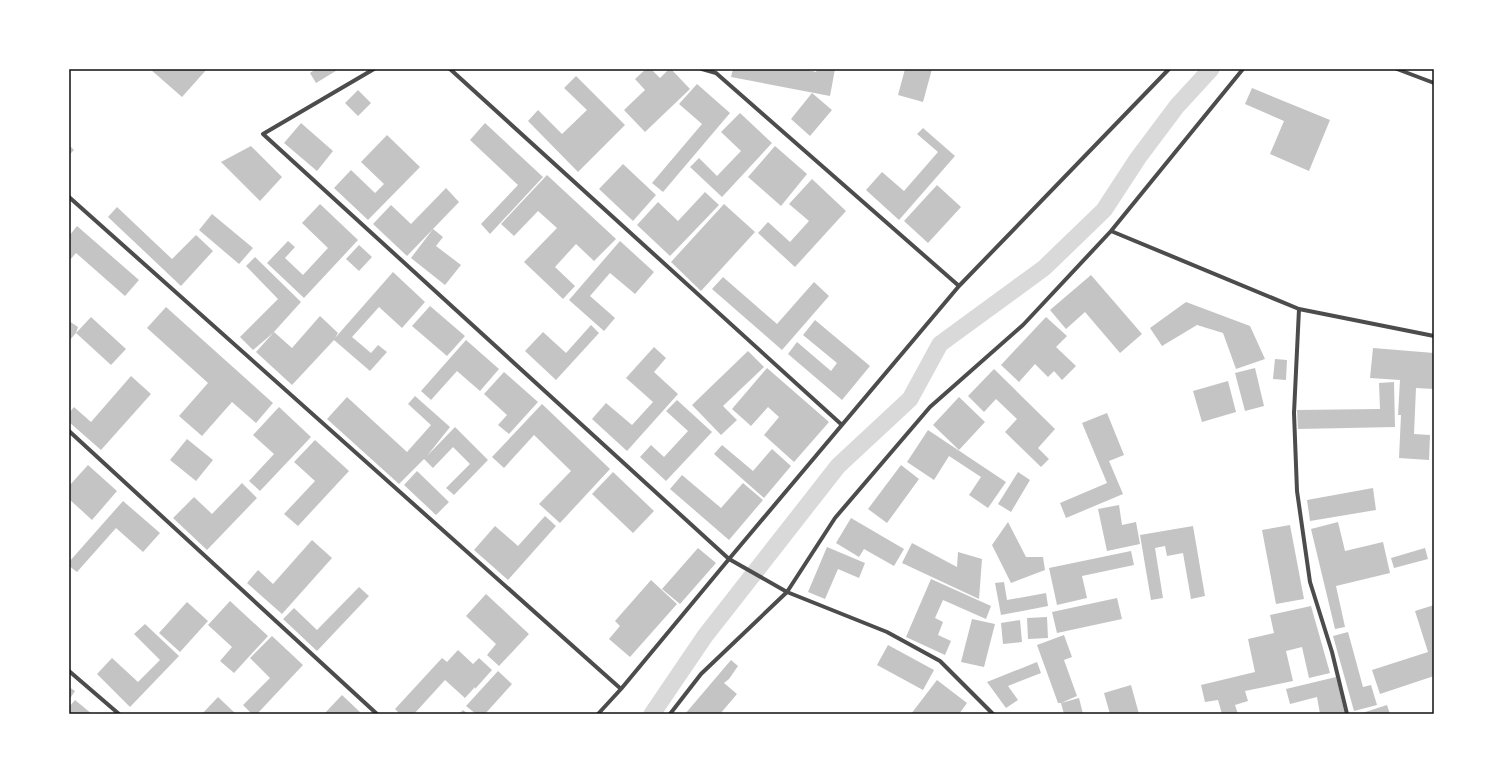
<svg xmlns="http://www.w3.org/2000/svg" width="1503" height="783" viewBox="0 0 1503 783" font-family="'Golos Text',sans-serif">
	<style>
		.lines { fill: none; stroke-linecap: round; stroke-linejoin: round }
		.canal { stroke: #d9d9d9; stroke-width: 17 }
		.building { fill: #c4c4c4 }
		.minor { stroke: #4c4c4c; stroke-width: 4 }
		.neatline { fill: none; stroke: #111; stroke-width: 1.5 }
	</style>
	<rect width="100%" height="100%" fill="#fff"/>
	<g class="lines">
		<path class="canal" d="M652,714L705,636L838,466L910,399L940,344L1044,268L1104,210L1138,158L1177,106L1211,69"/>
	</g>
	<path class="building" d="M150,69H207L182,97Z
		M316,69H339L316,83L310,73Z
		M646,69H651L660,78L669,69H671L690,89L645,132L624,110L645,90L635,79Z
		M733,69H805L816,72L817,69H835L830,96L731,77Z
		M905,69H932L923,102L898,95Z
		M576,76L625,125L578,172L528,121L538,110L562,134L587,110L564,88Z
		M697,84L730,113L663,192L652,183L702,124L679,104Z
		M1252,88L1330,120L1309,171L1270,154L1284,121L1245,104Z
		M358,90L371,103L358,116L345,103Z
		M812,93L832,110L810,136L791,119Z
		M740,113L772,143L722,197L690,167L699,158L717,176L741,151L721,132Z
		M301,123L333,151L317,171L284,143Z
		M485,123L543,177L490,234L481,224L518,185L470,140Z
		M923,128L955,156L899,220L866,190L882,172L904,191L938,152L917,134Z
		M387,135L420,167L368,220L334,188L351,170L375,193L384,184L361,162Z
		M69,145L74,150L69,155Z
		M251,146L282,177L260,201L221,162Z
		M775,146L807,174L781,206L748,177Z
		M623,164L656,195L633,221L599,189Z
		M547,175L616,239L594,261L576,244L555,267L575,286L563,299L524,262L557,228L538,211L514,236L501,224Z
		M812,179L846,211L795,267L758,233L768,222L790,242L809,221L789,204Z
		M937,185L961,207L928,243L904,221Z
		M446,188L459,202L407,256L373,224L391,205L411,224Z
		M705,192L719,205L670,256L637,225L658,202L678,221Z
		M320,204L358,240L304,298L267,263L288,241L295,247L285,258L303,275L328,248L302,223Z
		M724,204L755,232L701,291L671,262Z
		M117,207L172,259L196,235L213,251L181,286L108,217Z
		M212,214L253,248L239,264L199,230Z
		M77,226L139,280L125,296L76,253L69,261V236Z
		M433,229L443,237L436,246L461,265L445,285L411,258Z
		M620,241L654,272L635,294L610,273L590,296L615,318L604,331L569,300Z
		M359,245L372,257L359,271L346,259Z
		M255,257L301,302L273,333L253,350L240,337L278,299L246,266Z
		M393,272L425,302L402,328L379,307L352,337L371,353L378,345L387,352L370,371L334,340L292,385L256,352L274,332L292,348L320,316L338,333L335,338Z
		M1091,275L1142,334L1120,353L1085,312L1066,329L1050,310Z
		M723,277L777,324L814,282L829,296L782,350L712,289Z
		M1186,302L1250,326L1265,359L1236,369L1223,333L1197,325L1162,346L1150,328Z
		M430,306L465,336L447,356L412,326Z
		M166,307L273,403L256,423L232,402L202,436L179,416L208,383L147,328Z
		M91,317L126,349L111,365L76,333L69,341V321L78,327L76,333Z
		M1046,317L1067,336L1056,347L1076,366L1062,380L1054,371L1048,377L1035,364L1019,382L1001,365Z
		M815,320L870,366L842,400L788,354L797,342L831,371L837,363L803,335Z
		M591,325L599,333L556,380L525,351L543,332L566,353Z
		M466,340L499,369L480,391L457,371L431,400L421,391Z
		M654,347L666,358L654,372L678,394L627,451L592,419L606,403L632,425L653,402L626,378Z
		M1373,348L1434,353V389L1416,388L1414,434L1430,435L1429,460L1399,458L1401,415H1398L1400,380L1370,378Z
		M748,351L764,367L723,406L737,420L721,435L692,405Z
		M1275,359L1287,360L1286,380L1273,379Z
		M767,368L829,422L794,462L764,435L779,417L768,407L751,426L732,409Z
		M1255,368L1264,406L1245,411L1235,373Z
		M994,369L1055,429L1038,448L1049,459L1041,467L1005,432L1017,419L996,399L984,412L968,396Z
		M504,372L538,402L509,434L498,425L507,415L484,394Z
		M131,376L151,394L101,450L69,422V413L74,407L91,422Z
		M1228,381L1236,412L1202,422L1193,391Z
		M1394,382L1395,427L1298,429L1297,410L1380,409L1379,383Z
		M415,396L450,427L427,456L455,427L488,460L454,495L446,488L470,464L453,447L433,468L424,459L399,484L327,419L347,397L407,452L431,425L408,404Z
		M959,397L985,422L959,450L933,425Z
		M677,400L712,432L666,481L640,457L651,445L664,457L688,431L666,411Z
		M542,404L610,469L560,523L539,504L571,471L534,435L504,468L492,457Z
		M279,407L311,437L260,491L249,481L274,454L253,435Z
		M1107,413L1124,455L1109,461L1123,494L1066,518L1060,503L1107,483L1082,423Z
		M928,430L1006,482L988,508L969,495L981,477L949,456L934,480L907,462Z
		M187,439L213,460L196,481L170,460Z
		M315,440L349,471L298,526L284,514L315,481L294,462Z
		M722,445L753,471L772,449L791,466L764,498L714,454Z
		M88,465L117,491L92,520L69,499V486Z
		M901,465L919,479L887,523L868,509Z
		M417,471L449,502L436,515L404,485Z
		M613,472L654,511L633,533L592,494Z
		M1018,472L1030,480L1011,512L998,504Z
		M682,475L721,508L743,483L763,500L729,540L670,489Z
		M242,483L257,498L207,550L173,518L194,497L212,514Z
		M1373,488L1376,510L1310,521L1307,500Z
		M123,501L160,533L143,552L116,528L77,572L69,566V562Z
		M1119,505L1122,525L1136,522L1140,544L1107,551L1098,509Z
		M545,516L556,526L508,580L474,550L495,526L518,546Z
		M851,518L904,549L894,566L864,549L859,557L836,543Z
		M1008,522L1026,557H1043L1045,570L1011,583L992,545Z
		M1338,522L1345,551L1383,542L1390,573L1336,586L1345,627L1335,629L1311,529Z
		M1290,525L1304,599L1276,604L1262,530Z
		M1193,526L1205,596L1191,599L1183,553L1167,556L1165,546L1155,548L1163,598L1151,600L1140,535Z
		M312,540L332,558L282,614L247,583L258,570L273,584Z
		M912,543L957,567L958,552L982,559L979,599L902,563Z
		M827,547L865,563L859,578L838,569L825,599L808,592Z
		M698,548L716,563L680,604L662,589Z
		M1425,548L1428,559L1394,568L1391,558Z
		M1131,551L1134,565L1082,576L1087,598L1057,605L1049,568Z
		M931,579L991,606L986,619L943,600L935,618L943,622L938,635L951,641L945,655L906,637Z
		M651,580L677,604L630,657L609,639L620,626L615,621Z
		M1004,582L1007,600L1046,593L1048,606L1001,615L995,583Z
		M359,587L369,596L317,651L283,619L294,608L317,630Z
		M486,594L529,634L499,666L487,655L496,644L466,616Z
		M1117,598L1122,619L1057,633L1052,612Z
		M230,601L268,636L234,673L220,661L232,647L208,625Z
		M187,602L208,621L180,652L159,633Z
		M1434,605V676L1380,694L1372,670L1428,652L1415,611Z
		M1311,606L1330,673L1309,678L1302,647L1286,651L1293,681L1245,691L1248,701L1235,705L1238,714H1222L1218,700L1205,702L1201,685L1255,672L1248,639L1274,633L1270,615Z
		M1047,617L1048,638L1028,639L1027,618Z
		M972,619L995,624L984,667L961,662Z
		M1020,620L1022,642L1003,644L1001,623Z
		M145,624L179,656L130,707L97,674L112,658L138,682L160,660L134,634Z
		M1348,632L1363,687L1371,685L1377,705L1354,711L1333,636Z
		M1064,635L1072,657L1064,660L1077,696L1061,703H1058L1037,645Z
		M272,636L303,665L257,714H252L243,705L270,678L250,658Z
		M888,645L934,670L923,690L877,665Z
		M458,650L473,664L479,658L492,670L475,689V687L465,698L445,680L414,714H400L395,709L442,658L447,662Z
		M731,660L738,666L729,679L724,683L737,694L720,714H685Z
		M1037,662L1041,673L1008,686L1018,700L1006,708L987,682Z
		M498,671L512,684L485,714H476L466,706Z
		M1336,677L1345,714H1320L1317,697L1290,704L1286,689Z
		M937,680L967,703L959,714H911Z
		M1131,685L1139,714H1110L1104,693Z
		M69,687L75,691L69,700Z
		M342,695L362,714H327L325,713Z
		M218,697L236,714H202Z
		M1079,698L1083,714H1064L1061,703Z
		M75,700L92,714H69V707Z
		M1387,705L1390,714H1359Z
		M463,710L468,714H459Z"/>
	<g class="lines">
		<path class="minor" d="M374,69L263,134L729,559L787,592L887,632L940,661L993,714
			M450,69L842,425
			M702,69L716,73L959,286
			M1397,69L1434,83
			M69,197L621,689
			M1111,231L1299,309L1434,336
			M1299,309L1294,413L1297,491L1310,582L1332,652L1347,714
			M69,431L377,714
			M69,671L119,714
			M598,714L621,689L729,559L959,286L1169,69
			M670,714L701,674L787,592L835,518L930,407L1023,325L1111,231L1243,69"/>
	</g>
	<rect width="1503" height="783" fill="none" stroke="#ffffff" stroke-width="140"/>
	<rect x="70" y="70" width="1363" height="643" class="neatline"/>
</svg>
